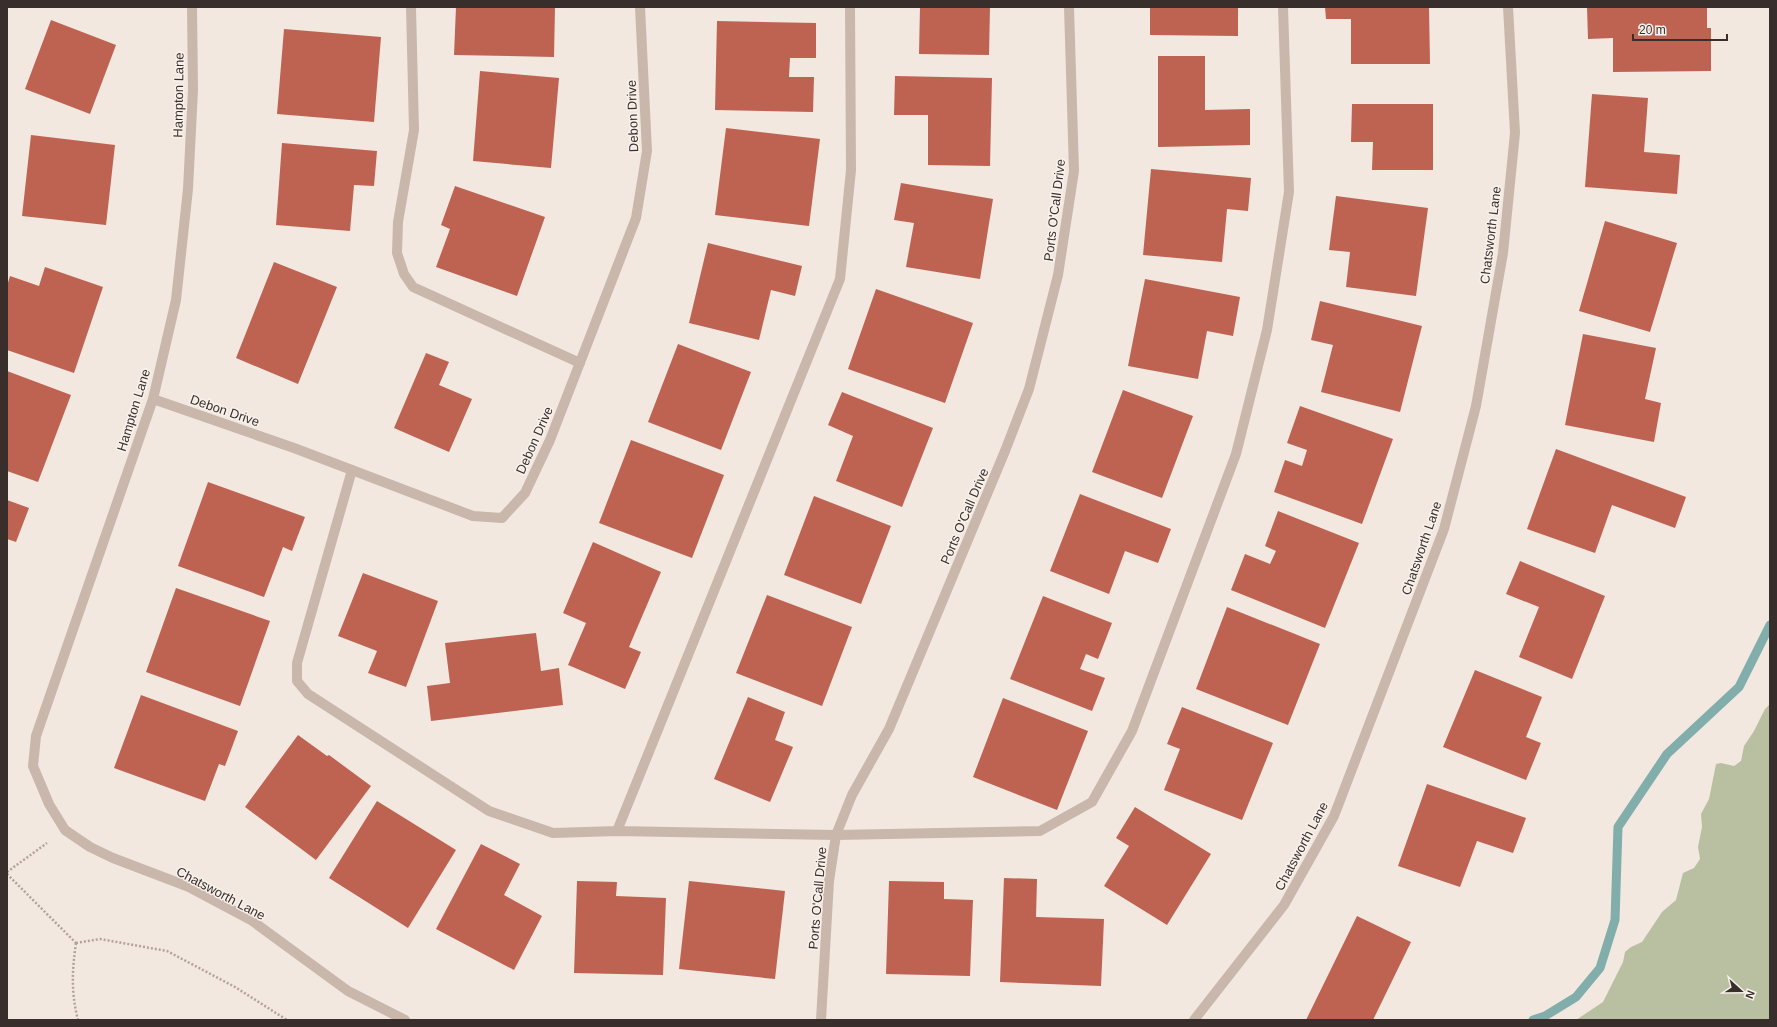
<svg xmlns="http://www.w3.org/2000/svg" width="1777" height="1027" viewBox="0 0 1777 1027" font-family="Arial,sans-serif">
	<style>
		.green { fill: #b8c0a1 }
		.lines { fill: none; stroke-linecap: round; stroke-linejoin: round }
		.stream { stroke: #81adab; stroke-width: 9 }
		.building { fill: #be6252 }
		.path { stroke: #b5a197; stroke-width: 2.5; stroke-dasharray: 2 2; stroke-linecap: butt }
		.lane { stroke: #c9b7ac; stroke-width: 10 }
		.street { stroke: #c9b7ac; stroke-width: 10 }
		.labels { text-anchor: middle; stroke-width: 3; stroke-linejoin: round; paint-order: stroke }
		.street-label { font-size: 13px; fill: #382e2b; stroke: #f9f2ec }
	</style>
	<rect width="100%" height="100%" fill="#f2e8e0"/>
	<path class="green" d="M1770,704V1020H1576L1603,1002L1623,962L1625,952L1631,947L1642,942L1662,912L1676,900L1683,873L1694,868L1700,859L1698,847L1702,827L1701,814L1709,799L1716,764L1721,763L1734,766L1741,761L1744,746L1754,731L1765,709Z"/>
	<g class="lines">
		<path class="stream" d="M1533,1020L1545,1016L1576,997L1600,968L1615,920L1618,827L1667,754L1739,687L1770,625"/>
	</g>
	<path class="building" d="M456,7H555L554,57L454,55Z
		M920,7H990L989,55L919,54Z
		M1150,7H1238V36L1150,35Z
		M1325,7H1429L1430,64H1351V19H1326Z
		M1587,7H1707V28H1711V71L1613,72V38L1588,39Z
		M51,20L116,45L90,114L25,89Z
		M717,21L816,23V58H790L789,77H814L813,112L715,110Z
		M284,29L381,37L374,122L277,114Z
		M1158,56H1205V110L1250,109V145L1158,147Z
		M480,71L559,78L551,168L473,161Z
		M895,76L992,78L990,166L928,165V115H894Z
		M1592,94L1648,98L1644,152L1680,155L1677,194L1585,187Z
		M1352,104H1433V170H1372L1373,142H1351Z
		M726,128L820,139L809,226L715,215Z
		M31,135L115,145L106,225L22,216Z
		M282,143L377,151L374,186L354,185L350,231L276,225Z
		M1151,169L1251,178L1248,211L1227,209L1222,262L1143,255Z
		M901,183L993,199L980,279L906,267L914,223L894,220Z
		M455,186L545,217L517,296L436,267L450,229L441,225Z
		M1336,196L1428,208L1416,296L1346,287L1350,252L1329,250Z
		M1605,221L1677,243L1650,332L1579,311Z
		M708,243L802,266L795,296L771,290L759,340L689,323Z
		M274,262L337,287L298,384L236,358Z
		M45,267L103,287L74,373L7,350V286L10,276L39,286Z
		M1145,279L1240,297L1233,336L1207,331L1198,379L1128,366Z
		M876,289L973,323L945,403L848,369Z
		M1320,301L1422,326L1400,412L1321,392L1333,345L1311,340Z
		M1583,334L1656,348L1645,399L1661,403L1654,442L1565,425Z
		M678,344L751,372L721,450L648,422Z
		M426,353L449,362L439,385L472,399L449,452L394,428Z
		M7,371L71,395L38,482L7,471Z
		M1123,390L1193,416L1162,498L1092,472Z
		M842,392L933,428L902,507L836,481L853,436L828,425Z
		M1300,406L1393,439L1362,524L1274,492L1285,460L1302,466L1307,450L1287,443Z
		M631,440L724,475L692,558L599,523Z
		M1556,449L1686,497L1675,528L1612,505L1595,553L1527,529Z
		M208,482L305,517L292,551L283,547L264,597L178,566Z
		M1080,494L1171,529L1158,563L1125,551L1109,594L1050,571Z
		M814,496L891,526L861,604L784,575Z
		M7,500L29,508L16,542L7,539Z
		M1278,511L1359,543L1325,628L1231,590L1245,554L1270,564L1276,551L1265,546Z
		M593,542L661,572L629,647L641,652L625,689L568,665L586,623L563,613Z
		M1520,561L1605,596L1572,679L1519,657L1539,607L1506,594Z
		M363,573L438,601L406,687L368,673L377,651L338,636Z
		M176,588L270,621L240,706L146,672Z
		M767,595L852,627L822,706L736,673Z
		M1043,596L1112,623L1098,659L1086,654L1080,669L1105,678L1092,711L1010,679Z
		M1227,607L1320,644L1288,725L1196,689Z
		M536,633L541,671L559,668L563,705L431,721L427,686L450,683L445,643Z
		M1475,670L1542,697L1526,737L1541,743L1526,780L1443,747Z
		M141,695L238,731L225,766L219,764L205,801L114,768Z
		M748,697L785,712L775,740L793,747L770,802L714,779Z
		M1003,698L1088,731L1057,810L973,777Z
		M1182,707L1273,743L1242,820L1164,790L1180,749L1167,744Z
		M298,735L327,756L329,755L371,786L316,860L245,807Z
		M1427,784L1526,818L1513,853L1477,841L1460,887L1398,866Z
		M377,801L456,850L408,928L329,878Z
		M1135,807L1211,854L1167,925L1104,886L1129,846L1116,838Z
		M481,844L520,864L504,895L542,916L514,970L436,929Z
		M1004,878L1037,879L1036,917L1104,919L1101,986L1000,982Z
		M577,881L617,882L616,896L666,898L663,975L574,973Z
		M689,881L785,891L775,979L679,969Z
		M889,881L944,882V899L973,900L970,976L886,974Z
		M1357,916L1411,942L1373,1020H1306Z"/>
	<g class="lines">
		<path class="path" d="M7,872L47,843
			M7,874L76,943
			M76,943L100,939L167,951L235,987L287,1020
			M76,943C72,970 71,993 78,1020"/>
		<path class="lane" d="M411,7L414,130L398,222L397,253L404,274L413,287L580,363
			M352,470L297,663V681L308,694L489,811L553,833L617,831L836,835L1040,831L1092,802L1132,731L1236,454L1267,330L1289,192L1283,7
			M617,831L840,279L851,170L850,7"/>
		<path class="street" d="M192,7L193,90L188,189L176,300L153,399L36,736L33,766L49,804L65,830L90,847L113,858L189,887L251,920L348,991L405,1020
			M153,399L294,448L473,516L502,518L525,493L550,440L636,218L647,151L640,7
			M821,1020L829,881L836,835L852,795L889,729L1005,451L1029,389L1058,275L1074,171L1069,7
			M1194,1020L1284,905L1334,816L1444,529L1476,406L1503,253L1515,133L1508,7"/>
	</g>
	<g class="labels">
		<g class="street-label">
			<text transform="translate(178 95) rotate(-89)" y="5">Hampton Lane</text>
			<text transform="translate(632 116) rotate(-92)" y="5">Debon Drive</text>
			<text transform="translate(1054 210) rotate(-83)" y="5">Ports O'Call Drive</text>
			<text transform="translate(1490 235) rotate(-83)" y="5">Chatsworth Lane</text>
			<text transform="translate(133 410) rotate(-73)" y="5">Hampton Lane</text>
			<text transform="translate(225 410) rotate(19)" y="5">Debon Drive</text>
			<text transform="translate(534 440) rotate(-66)" y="5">Debon Drive</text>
			<text transform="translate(964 516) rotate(-67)" y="5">Ports O'Call Drive</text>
			<text transform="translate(1421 548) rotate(-71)" y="5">Chatsworth Lane</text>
			<text transform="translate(1301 846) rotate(-62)" y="5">Chatsworth Lane</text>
			<text transform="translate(221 893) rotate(28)" y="5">Chatsworth Lane</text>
			<text transform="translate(817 898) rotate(-85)" y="5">Ports O'Call Drive</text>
		</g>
	</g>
	<rect width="1777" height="1027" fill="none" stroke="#382e2b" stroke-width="16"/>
	<g transform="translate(1741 991) rotate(111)" stroke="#f9f2ec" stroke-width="3" paint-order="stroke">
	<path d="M0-3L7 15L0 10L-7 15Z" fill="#382e2b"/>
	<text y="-6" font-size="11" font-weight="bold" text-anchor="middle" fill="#382e2b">N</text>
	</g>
	<path d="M1633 34v6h94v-6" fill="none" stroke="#382e2b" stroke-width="2"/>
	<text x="1639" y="34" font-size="12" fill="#382e2b" stroke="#f9f2ec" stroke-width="3" paint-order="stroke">20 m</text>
</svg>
